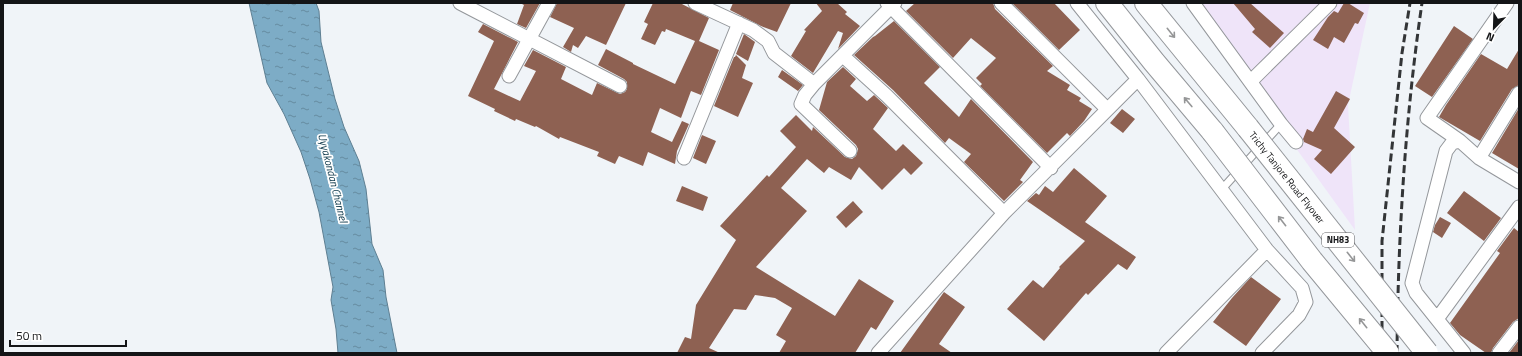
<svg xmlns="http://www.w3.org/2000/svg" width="1522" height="356" viewBox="0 0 1522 356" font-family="'Titillium Web',sans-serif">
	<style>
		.industrial { fill: #efe4f9 }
		.water { fill: url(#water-ripples); stroke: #5e7f92 }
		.building { fill: #8e6152 }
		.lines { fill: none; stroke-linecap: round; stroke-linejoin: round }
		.lane-casing { stroke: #94979b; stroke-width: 9 }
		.street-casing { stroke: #94979b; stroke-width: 15 }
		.highway-casing { stroke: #94979b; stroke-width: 24 }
		.lane { stroke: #fff; stroke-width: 7 }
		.street { stroke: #fff; stroke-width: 13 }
		.highway { stroke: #fff; stroke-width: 22 }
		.rail { stroke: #333537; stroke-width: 3; stroke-dasharray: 8 4; stroke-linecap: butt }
		.highway-bridge-casing { stroke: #94979b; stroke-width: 24; stroke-linecap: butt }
		.highway-bridge { stroke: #fff; stroke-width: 22 }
		.oneway { stroke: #959697 }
		.labels { text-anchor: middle; stroke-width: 3.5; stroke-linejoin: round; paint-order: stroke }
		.shield { fill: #fff; stroke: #5a5b5d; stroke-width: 1 }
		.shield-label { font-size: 9px; font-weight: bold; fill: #141517 }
		.street-label { font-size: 10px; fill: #141517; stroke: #fff }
		.water-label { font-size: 11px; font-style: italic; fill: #083346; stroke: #fff }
	</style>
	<defs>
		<pattern id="water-ripples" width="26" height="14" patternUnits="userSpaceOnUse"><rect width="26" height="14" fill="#7dacc6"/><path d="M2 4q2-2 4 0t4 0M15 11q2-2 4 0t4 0" fill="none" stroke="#658ba0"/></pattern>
	</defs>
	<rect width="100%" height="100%" fill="#f0f4f8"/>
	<path class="industrial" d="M1191,3H1370L1348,105L1355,230Z"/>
	<path class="water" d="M249,3H316L319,11L321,42L335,99L344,127L359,161L366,189L372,244L383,270L386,297L397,353H338L336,329L331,300L333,287L319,212L310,179L301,152L284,114L267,83Z"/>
	<path class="building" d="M520,3H540L526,28L517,24L524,5Z
		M557,3H626L606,45L586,36L578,48L573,45L571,52L563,47L574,28L550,17Z
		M653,3H680L709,18L699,41L719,50L701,95L691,91L681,118L660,108L651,132L672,142L682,121L689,124L677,151L675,164L648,152L643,166L619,156L615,164L597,156L599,152L560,137L559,139L536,126L535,127L516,119L515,121L494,111L495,109L468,96L494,41L478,32L483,24L518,42L494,89L520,101L536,71L524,66L533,50L566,67L561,79L592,95L597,83L620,94L625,92L627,89V82L624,79L598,65L606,49L633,63V64L675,84L695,41L666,29L665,32L662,31L655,45L641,39L648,24L644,22Z
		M733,3H791L777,32L761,26L730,10Z
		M816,3H837L847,12L845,14L860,26L838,49L843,33L838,31L813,73L791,56L806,31L804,30L822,11Z
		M915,3H993L995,9L1053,66L1047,71L1070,85L1067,90L1081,98L1079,101L1092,109L1084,121L1070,136L1067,133L1047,153L980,86L982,84L976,78L996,58L971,38L953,58L906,11Z
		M1012,3H1054L1080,30L1059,50Z
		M1233,3H1250L1284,33L1270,48L1252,32L1255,29Z
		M1344,3H1348L1364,13L1358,24L1355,23L1344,43L1334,37L1328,49L1313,40L1328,17L1334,11L1338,13Z
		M894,21L940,67L924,83L959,117L971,99L1033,162L1020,180L1023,182L1004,201L964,162L971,154L949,138L945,143L893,90L854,55L873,37L875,36Z
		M1454,26L1473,39L1432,97L1415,86Z
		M744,34L755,42L748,61L736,54Z
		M1519,49V85L1512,89L1480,141L1439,117L1446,105L1481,54L1507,69Z
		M736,55L746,65L742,78L753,83L738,117L714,106L734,57H735Z
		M843,67L856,79L850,86L867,101L874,95L888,108L873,129L896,151L903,144L923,163L911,175L904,168L882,190L859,167L851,180L829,167L824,173L807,159L781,188L807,211L756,267L835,316L859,279L894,301L876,330L871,327L855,353H779L786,341L776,335L792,308L775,298L755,295L746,310L734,309L709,348L720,353H677L685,337L691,339L696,305L736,240L720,226L767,175L769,177L796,147L780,131L796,115L812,131L813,127L845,157L852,159L856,156L858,149L856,145L819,110L827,82Z
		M782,70L803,85L798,91L778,77Z
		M1336,91L1350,99L1334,128L1355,147L1331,174L1314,159L1322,150L1304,142L1303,139L1307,129L1313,132Z
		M1519,108V169L1492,153Z
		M1122,109L1135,119L1123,133L1110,123Z
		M702,135L716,141L706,164L693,158Z
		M1074,168L1107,196L1085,222L1136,257L1127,270L1118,264L1088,295L1086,293L1044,341L1007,309L1033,280L1043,288L1060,268L1059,267L1085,241L1027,201L1036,193L1039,195L1045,186L1053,192Z
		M682,186L708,197L703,211L676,201Z
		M1464,191L1501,218L1484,241L1447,213Z
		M853,201L863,212L846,228L836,217Z
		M1440,217L1451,223L1442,238L1433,232L1435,225Z
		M1514,228L1519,232V318L1513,322L1493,348L1491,353H1486L1460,335L1450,323L1500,253L1497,251Z
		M1251,277L1281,299L1246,346L1213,322L1232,298Z
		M944,292L965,307L939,344L952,353H900Z
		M1519,340V353H1509Z"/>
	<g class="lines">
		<g class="lane-casing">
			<path id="lane" d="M1222,189L1281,124"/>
		</g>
		<g class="street-casing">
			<path id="street" d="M460,3L620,86
				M695,3L753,30L768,41L774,53L814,84
				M887,3L1051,168
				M1001,3L1107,109
				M1077,3L1138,79L1267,250L1302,288L1306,302L1299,315L1262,353
				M1193,3L1281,124L1296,142
				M843,56L887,96L1004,213
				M509,76L549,3
				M1251,81L1330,3
				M1460,141L1427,118L1507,3
				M850,151L801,104L805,95L814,84L895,3
				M684,158L739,23
				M1479,158L1519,93
				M1437,319L1519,207
				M878,353L1004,213L1138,79
				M1166,353L1267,250
				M1464,353L1416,293L1412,283L1446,151L1452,143L1460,141L1479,158L1519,182
				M1499,353L1519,327"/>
		</g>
		<g class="highway-casing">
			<path id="highway" d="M1107,3L1154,62L1213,132
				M1146,3L1248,128"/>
		</g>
		<use href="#lane" class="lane"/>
		<use href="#street" class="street"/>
		<use href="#highway" class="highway"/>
		<path class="rail" d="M1382,353V241L1402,53L1410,3
			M1397,353C1398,236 1405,119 1422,3"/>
		<g class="highway-bridge-casing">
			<g id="highway-bridge">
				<path id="s1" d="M1248,128L1427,353"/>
				<path d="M1213,132L1312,261L1388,353"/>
			</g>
		</g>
		<use href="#highway-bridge" class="highway-bridge"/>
	</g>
	<defs><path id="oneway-shaft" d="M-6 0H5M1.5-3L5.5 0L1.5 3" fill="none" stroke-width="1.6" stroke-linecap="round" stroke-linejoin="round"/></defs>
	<g class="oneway">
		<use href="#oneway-shaft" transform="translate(1171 33) rotate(51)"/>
		<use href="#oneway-shaft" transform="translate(1188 102) rotate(-130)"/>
		<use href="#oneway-shaft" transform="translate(1282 221) rotate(-128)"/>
		<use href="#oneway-shaft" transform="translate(1351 257) rotate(51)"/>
		<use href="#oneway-shaft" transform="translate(1363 323) rotate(-129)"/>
	</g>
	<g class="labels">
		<rect class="shield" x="1322" y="233" width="32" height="14" rx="3"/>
		<g class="shield-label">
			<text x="1338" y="243">NH83</text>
		</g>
		<g class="street-label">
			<text dy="4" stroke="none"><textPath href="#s1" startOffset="63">Trichy Tanjore Road Flyover</textPath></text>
		</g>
		<g class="water-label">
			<text transform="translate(333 178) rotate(76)" y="4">Uyyakondan Channel</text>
		</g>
	</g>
	<rect width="1522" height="356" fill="none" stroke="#141517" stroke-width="8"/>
	<g transform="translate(1494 28) rotate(203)" stroke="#ffffff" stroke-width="3" paint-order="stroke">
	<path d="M0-3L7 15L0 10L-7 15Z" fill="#141517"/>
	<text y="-6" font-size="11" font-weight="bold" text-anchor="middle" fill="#141517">N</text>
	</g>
	<path d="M10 340v6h116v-6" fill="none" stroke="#141517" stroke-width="2"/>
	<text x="16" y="340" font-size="12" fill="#141517" stroke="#ffffff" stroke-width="3" paint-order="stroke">50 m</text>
</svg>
